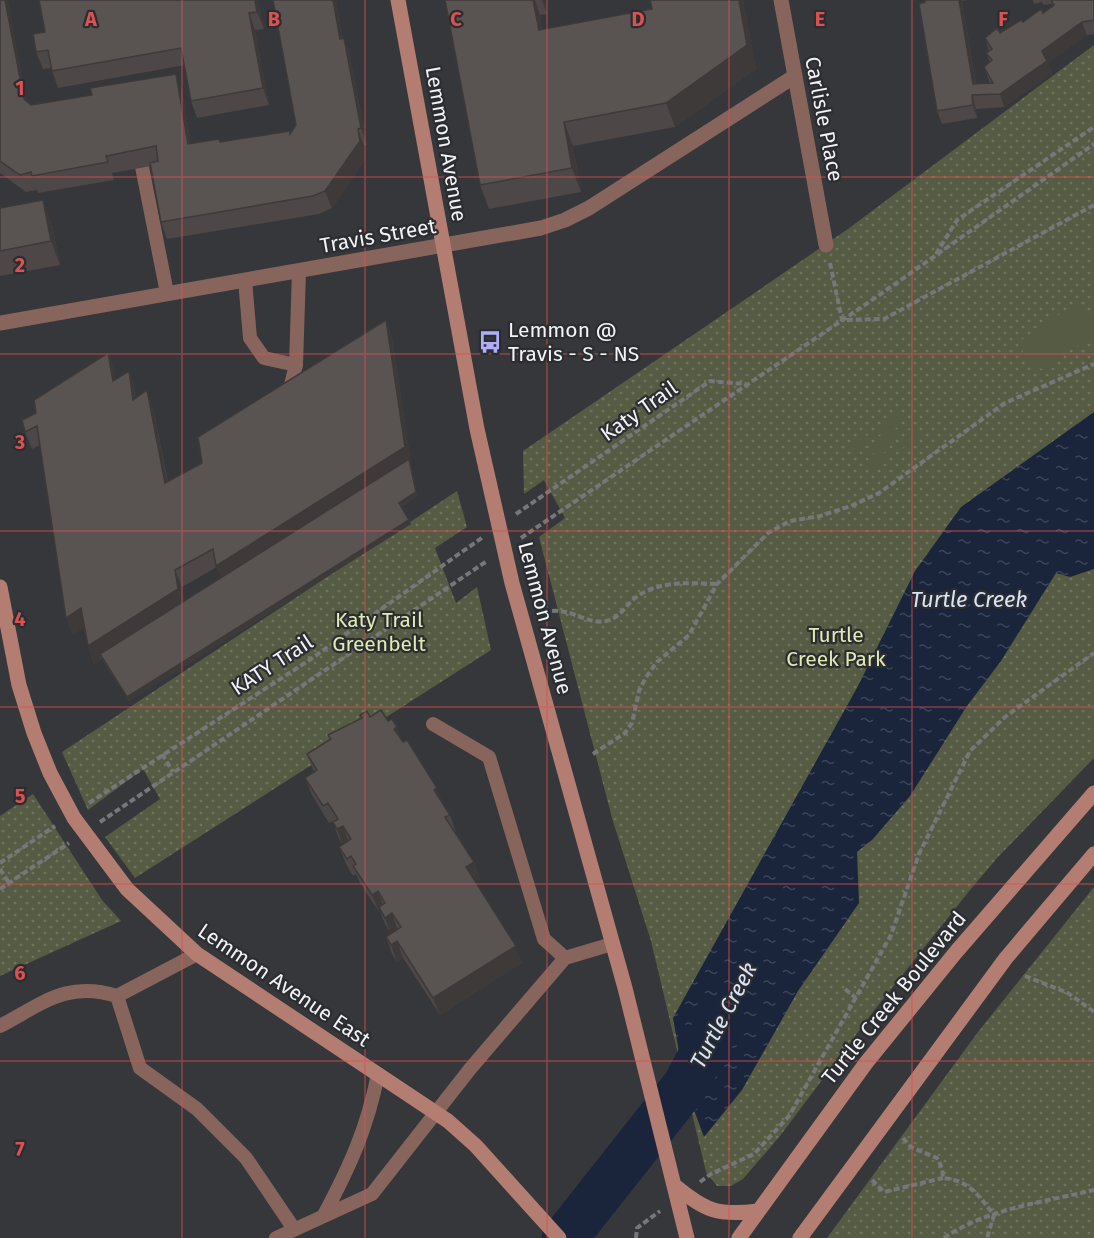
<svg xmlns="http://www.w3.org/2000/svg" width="1094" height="1238" viewBox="0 0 1094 1238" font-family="'Fira Sans',sans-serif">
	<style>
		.park { fill: url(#park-dots) }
		.pitch { fill: #565c43 }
		.water { fill: url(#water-ripples) }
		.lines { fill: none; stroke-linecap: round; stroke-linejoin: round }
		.river { stroke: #1a253b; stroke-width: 46 }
		.path { stroke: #75777a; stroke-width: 4; stroke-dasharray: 6 3; stroke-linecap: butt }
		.service { stroke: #87655c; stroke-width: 14 }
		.minor { stroke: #87655c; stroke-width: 15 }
		.secondary { stroke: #b47d71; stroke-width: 15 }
		.wall { fill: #4d4747; fill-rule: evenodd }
		.shaded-wall { fill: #3e3a39 }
		.building { fill: #595352; stroke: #3e3a39; stroke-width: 1.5 }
		.grid { fill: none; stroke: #dc5151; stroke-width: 1.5; stroke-opacity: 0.55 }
		.labels { text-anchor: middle; stroke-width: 4.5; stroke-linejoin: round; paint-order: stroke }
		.street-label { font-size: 21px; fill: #f2f3f6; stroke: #2b2d31 }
		.poi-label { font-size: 21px; fill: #f2f3f6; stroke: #2b2d31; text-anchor: start }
		.park-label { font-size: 21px; fill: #deebb2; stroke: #2b2d31 }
		.water-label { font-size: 22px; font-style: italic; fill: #dae4f8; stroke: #2b2d31 }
		.grid-label { font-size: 20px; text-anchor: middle; font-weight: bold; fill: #dc5151; stroke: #2b2d31; stroke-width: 4.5; stroke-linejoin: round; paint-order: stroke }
	</style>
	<defs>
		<pattern id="park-dots" width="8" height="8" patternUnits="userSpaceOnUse" patternTransform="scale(1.5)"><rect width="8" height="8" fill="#565c43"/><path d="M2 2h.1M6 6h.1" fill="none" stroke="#6f745f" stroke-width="1.8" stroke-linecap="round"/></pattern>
		<pattern id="water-ripples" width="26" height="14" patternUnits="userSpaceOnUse" patternTransform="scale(1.5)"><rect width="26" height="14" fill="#1a253b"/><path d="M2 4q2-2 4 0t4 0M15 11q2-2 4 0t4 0" fill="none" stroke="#3c4558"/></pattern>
	</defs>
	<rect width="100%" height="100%" fill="#35373b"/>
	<path class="park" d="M1094,45V758L998,857L970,890L876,1008L780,1136L743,1179L731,1186H717L706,1172L651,941L612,818L539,537L565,518L544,480L524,494L523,451L848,229Z
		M457,491L467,527L435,548L456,603L477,587L491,650L135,878L105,837L160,799L143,769L88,810L62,752Z
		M33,794L102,900L121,921L0,976V816Z
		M1094,887V1238H827L978,1032Z"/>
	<path class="pitch" d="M1073,305L1080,306L1094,326L1093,335L1043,369L1032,367L1020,346L1023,339Z
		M900,413L903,418L853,453L849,448Z
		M907,422L911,427L861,462L857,457Z
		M915,431L919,436L869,472L865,467Z"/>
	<path class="water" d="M1094,412V569L1070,577L1056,573L1001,661L967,706L910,796L873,839L857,852L859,903L798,991L742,1090L704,1137L685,1086L673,1018L858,686L915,571L961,507Z"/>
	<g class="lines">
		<path class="river" d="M565,1238L685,1086L715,1030"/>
		<path class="path" d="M936,254L957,220L1094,127
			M830,263L842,320L884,319L1094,205
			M516,514L710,381L746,384
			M521,538L878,296L1094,144
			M552,611C573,609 588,625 606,621C620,618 625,606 635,598C659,580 688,583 716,584
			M162,754L173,772
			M593,754L625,733L632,723L639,691L646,677L657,662L689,635L717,584L768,533L790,521L820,516L851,506L879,493L1005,403L1094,364
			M89,803L308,661L483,537
			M100,822L487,561
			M0,863L55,826
			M0,869L9,883
			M0,889L69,843
			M1025,976L1068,993L1094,1012
			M845,989L856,998
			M903,1138L911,1147L937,1158L942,1168L943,1178C969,1180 979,1196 994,1215L987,1238
			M872,1180L884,1192L943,1178
			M700,1182L711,1174L754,1154L789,1116L891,935L919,854L970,751L1005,717L1094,653
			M636,1238L637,1228L660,1211
			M944,1238C986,1209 1044,1202 1094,1190"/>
		<path class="service" d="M142,167L167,293
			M245,280L250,338L264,358L296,365
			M291,385L296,365L299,271
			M433,724L489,757L544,939L565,958
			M117,996L140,1068L197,1109L246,1158L294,1229
			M0,1026C42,1004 67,980 117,996L197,954
			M324,1215C350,1166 367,1129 378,1074
			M276,1238L372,1194L470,1069L565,958L612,944"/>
		<path class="minor" d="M781,0L826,245
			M0,323L541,228L565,220L589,208L795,76"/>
		<path class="secondary" d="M398,0L477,429L512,583L625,988L687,1238
			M0,587L19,685L34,733L50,773L74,818L127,889L197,954L448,1121L476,1146L559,1238
			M674,1185C705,1211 718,1216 758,1211
			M739,1238L866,1063L956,952L1094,793
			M800,1238L1006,958L1094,854"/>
	</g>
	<path class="wall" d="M0,0L27,101L31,105L182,91L191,144L219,139L221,142L290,133L296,125L273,0H336L343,39L344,38L350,55L367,145L364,146L366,158L332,208L319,214L167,239L161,222L151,166L112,173L114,180L38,193L37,190L26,192L0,173Z
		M39,0H257L260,10L264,29L255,30L269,105L197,118L191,101L185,65L58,88L51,68L43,69L36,52L45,32Z
		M445,0H545L547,14L540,15L543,30L652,9L650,0H743L756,69L675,127L573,146L581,192L489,209L480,185Z
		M924,0H969L962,1L976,83H990L984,67L990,62L986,53L989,51L985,38L1000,33L1043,13L1053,6L1052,4L1043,5L1042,2L1034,4L1033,0H1094V34L1087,35L1048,63L1052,74L1004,107L976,109L977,118L942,124L937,111Z
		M0,208L52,224L60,265L0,276Z
		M386,320L392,337L411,464L417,496L401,507L409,520L411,524L129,701L102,659L94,664L88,646L84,627L72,635L40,445L32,449L25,432L36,413L108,353L114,371L115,379L129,371L135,389L136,398L153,407L168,482L202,463ZM217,567L221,578L184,602L182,587Z
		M360,715L388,721L403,742L450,815L456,832H455L474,862L480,879L475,882L522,963L440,1015L403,958L397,962L392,954L386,937L391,934L385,924L380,911L379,912L360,883L356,874L353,876L346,864L339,847L343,845L339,839L333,822L334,821L329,823L312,795L305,778L314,772L307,754L330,740L328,735L361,718Z"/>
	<path class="shaded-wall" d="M5,0H8L30,116L24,99Z
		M255,0H257L260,10L264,29L257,12Z
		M333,0H336L346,57L340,39Z
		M533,0H535L540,15L548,54L539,30Z
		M542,0H545L547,14Z
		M739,0H743L756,69L675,127L666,103Z
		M959,0H962L978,97L973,84Z
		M249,13L255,30L269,105L263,88Z
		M1082,22L1087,35L1048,63L1052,74L1004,107L1000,94L1042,51Z
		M344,38L350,55L367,145L361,128Z
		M176,74L182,91L194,162L188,144Z
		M972,95L976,109L977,118L973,105Z
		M564,122L573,146L581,192L572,168Z
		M358,129L364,146L366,158L332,208L325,191Z
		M43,200L52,224L60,265L51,241Z
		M386,320L392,337L411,464L417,496L400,507L223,583L216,566Z
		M108,353L114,371L119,398L113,381Z
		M129,371L135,389L139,417L133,400Z
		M147,390L153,407L171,501L165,483Z
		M409,520L411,524L129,701L127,697Z
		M175,570L182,587L185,607L100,654L102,659L94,664L88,646Z
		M81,608L87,625L72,635L66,618Z
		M397,727L404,744L394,729Z
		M437,788L444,805L434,790Z
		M343,826L349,843L343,846L337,829Z
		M474,862L480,879L472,884L466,867Z
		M378,891L384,909L379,907L380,911L379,912L372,895Z
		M392,913L398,931L391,935L385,918Z
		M397,941L403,958L397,962L391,945Z
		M516,946L522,963L440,1015L433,998Z"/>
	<path class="building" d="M0,0H5L24,99L31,105L92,95L90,88L176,74L188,144L219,139L220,142L290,131V134L296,125L273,0H333L340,39L344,38L361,128L358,129L360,141L325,191L313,196L161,222L150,163L158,161L156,146L106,156L108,162L32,176L31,172L20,175L0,161Z
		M39,0H255L257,12L249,13L263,88L191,101L181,48L52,71L48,50L36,52L33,34L45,32Z
		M445,0H533L539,30L652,9L650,0H739L747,45L666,103L564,122L572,168L480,185Z
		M925,0H959L973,84L993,83L984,67L992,60L986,53L992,49L985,38L997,28L1000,33L1021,20L1023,22L1041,9L1043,13L1054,5L1051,0H1094V20L1082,22L1042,51L1047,61L1000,94L972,95L973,105L937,111L919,4L925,2Z
		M43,200L51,241L0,251V208Z
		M386,320L405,447L216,566L213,549L175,570L178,589L88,646L81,608L66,618L37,426L25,432L22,420L36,413L34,400L108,353L113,381L129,371L133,400L147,390L165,483L202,463L198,437Z
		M409,459L416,492L399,503L409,520L127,697L100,654Z
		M381,710L388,721L392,719L397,727L394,729L403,742L407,740L437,788L434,790L450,815L445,817L474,862L466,867L516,946L433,998L397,941L391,945L386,937L401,927L392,913L385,918L379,907L385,903L378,891L372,895L353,866L356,864L351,856L347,859L339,847L351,839L343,826L337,829L333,822L338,819L328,803L323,806L305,778L317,770L307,754L331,739L328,735L362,718L360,715L367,711L370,717Z"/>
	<path class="grid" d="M182,0V1238M365,0V1238M547,0V1238M729,0V1238M912,0V1238M0,177H1094M0,354H1094M0,531H1094M0,707H1094M0,884H1094M0,1061H1094"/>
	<defs>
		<g id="bus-bare" transform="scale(1.8)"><path d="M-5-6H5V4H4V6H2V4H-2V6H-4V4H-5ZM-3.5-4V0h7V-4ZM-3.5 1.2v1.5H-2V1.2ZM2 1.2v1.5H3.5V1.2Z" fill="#b0aefa" stroke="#2b2d31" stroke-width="2.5" paint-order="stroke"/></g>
	</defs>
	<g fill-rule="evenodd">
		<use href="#bus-bare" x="490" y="342"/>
	</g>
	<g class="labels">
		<g class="street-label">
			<text transform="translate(824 119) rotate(79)" y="7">Carlisle Place</text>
			<text transform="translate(446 144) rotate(80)" y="7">Lemmon Avenue</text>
			<text transform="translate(378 236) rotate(-10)" y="7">Travis Street</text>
			<text transform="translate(639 411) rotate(-35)" y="7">Katy Trail</text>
			<text transform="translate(545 618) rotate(75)" y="7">Lemmon Avenue</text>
			<text transform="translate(272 665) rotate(-33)" y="7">KATY Trail</text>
			<text transform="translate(284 985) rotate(34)" y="7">Lemmon Avenue East</text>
			<text transform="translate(894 998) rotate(-51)" y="7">Turtle Creek Boulevard</text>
		</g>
		<g class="poi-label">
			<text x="508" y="337">Lemmon @<tspan x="508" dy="24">Travis - S - NS</tspan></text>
		</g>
		<g class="park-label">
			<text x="379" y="627">Katy Trail<tspan x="379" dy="24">Greenbelt</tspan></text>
			<text x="836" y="642">Turtle<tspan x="836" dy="24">Creek Park</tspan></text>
		</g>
		<g class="water-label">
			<text x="969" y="607">Turtle Creek</text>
			<text transform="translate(723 1015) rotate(-62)" y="8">Turtle Creek</text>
		</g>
	</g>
	<g class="grid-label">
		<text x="91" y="26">A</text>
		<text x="274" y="26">B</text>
		<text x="456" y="26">C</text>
		<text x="638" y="26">D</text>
		<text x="820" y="26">E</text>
		<text x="1003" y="26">F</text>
		<text x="20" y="95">1</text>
		<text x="20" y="272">2</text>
		<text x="20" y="449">3</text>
		<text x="20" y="626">4</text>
		<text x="20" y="803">5</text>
		<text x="20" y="980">6</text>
		<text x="20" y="1156">7</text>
	</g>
</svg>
